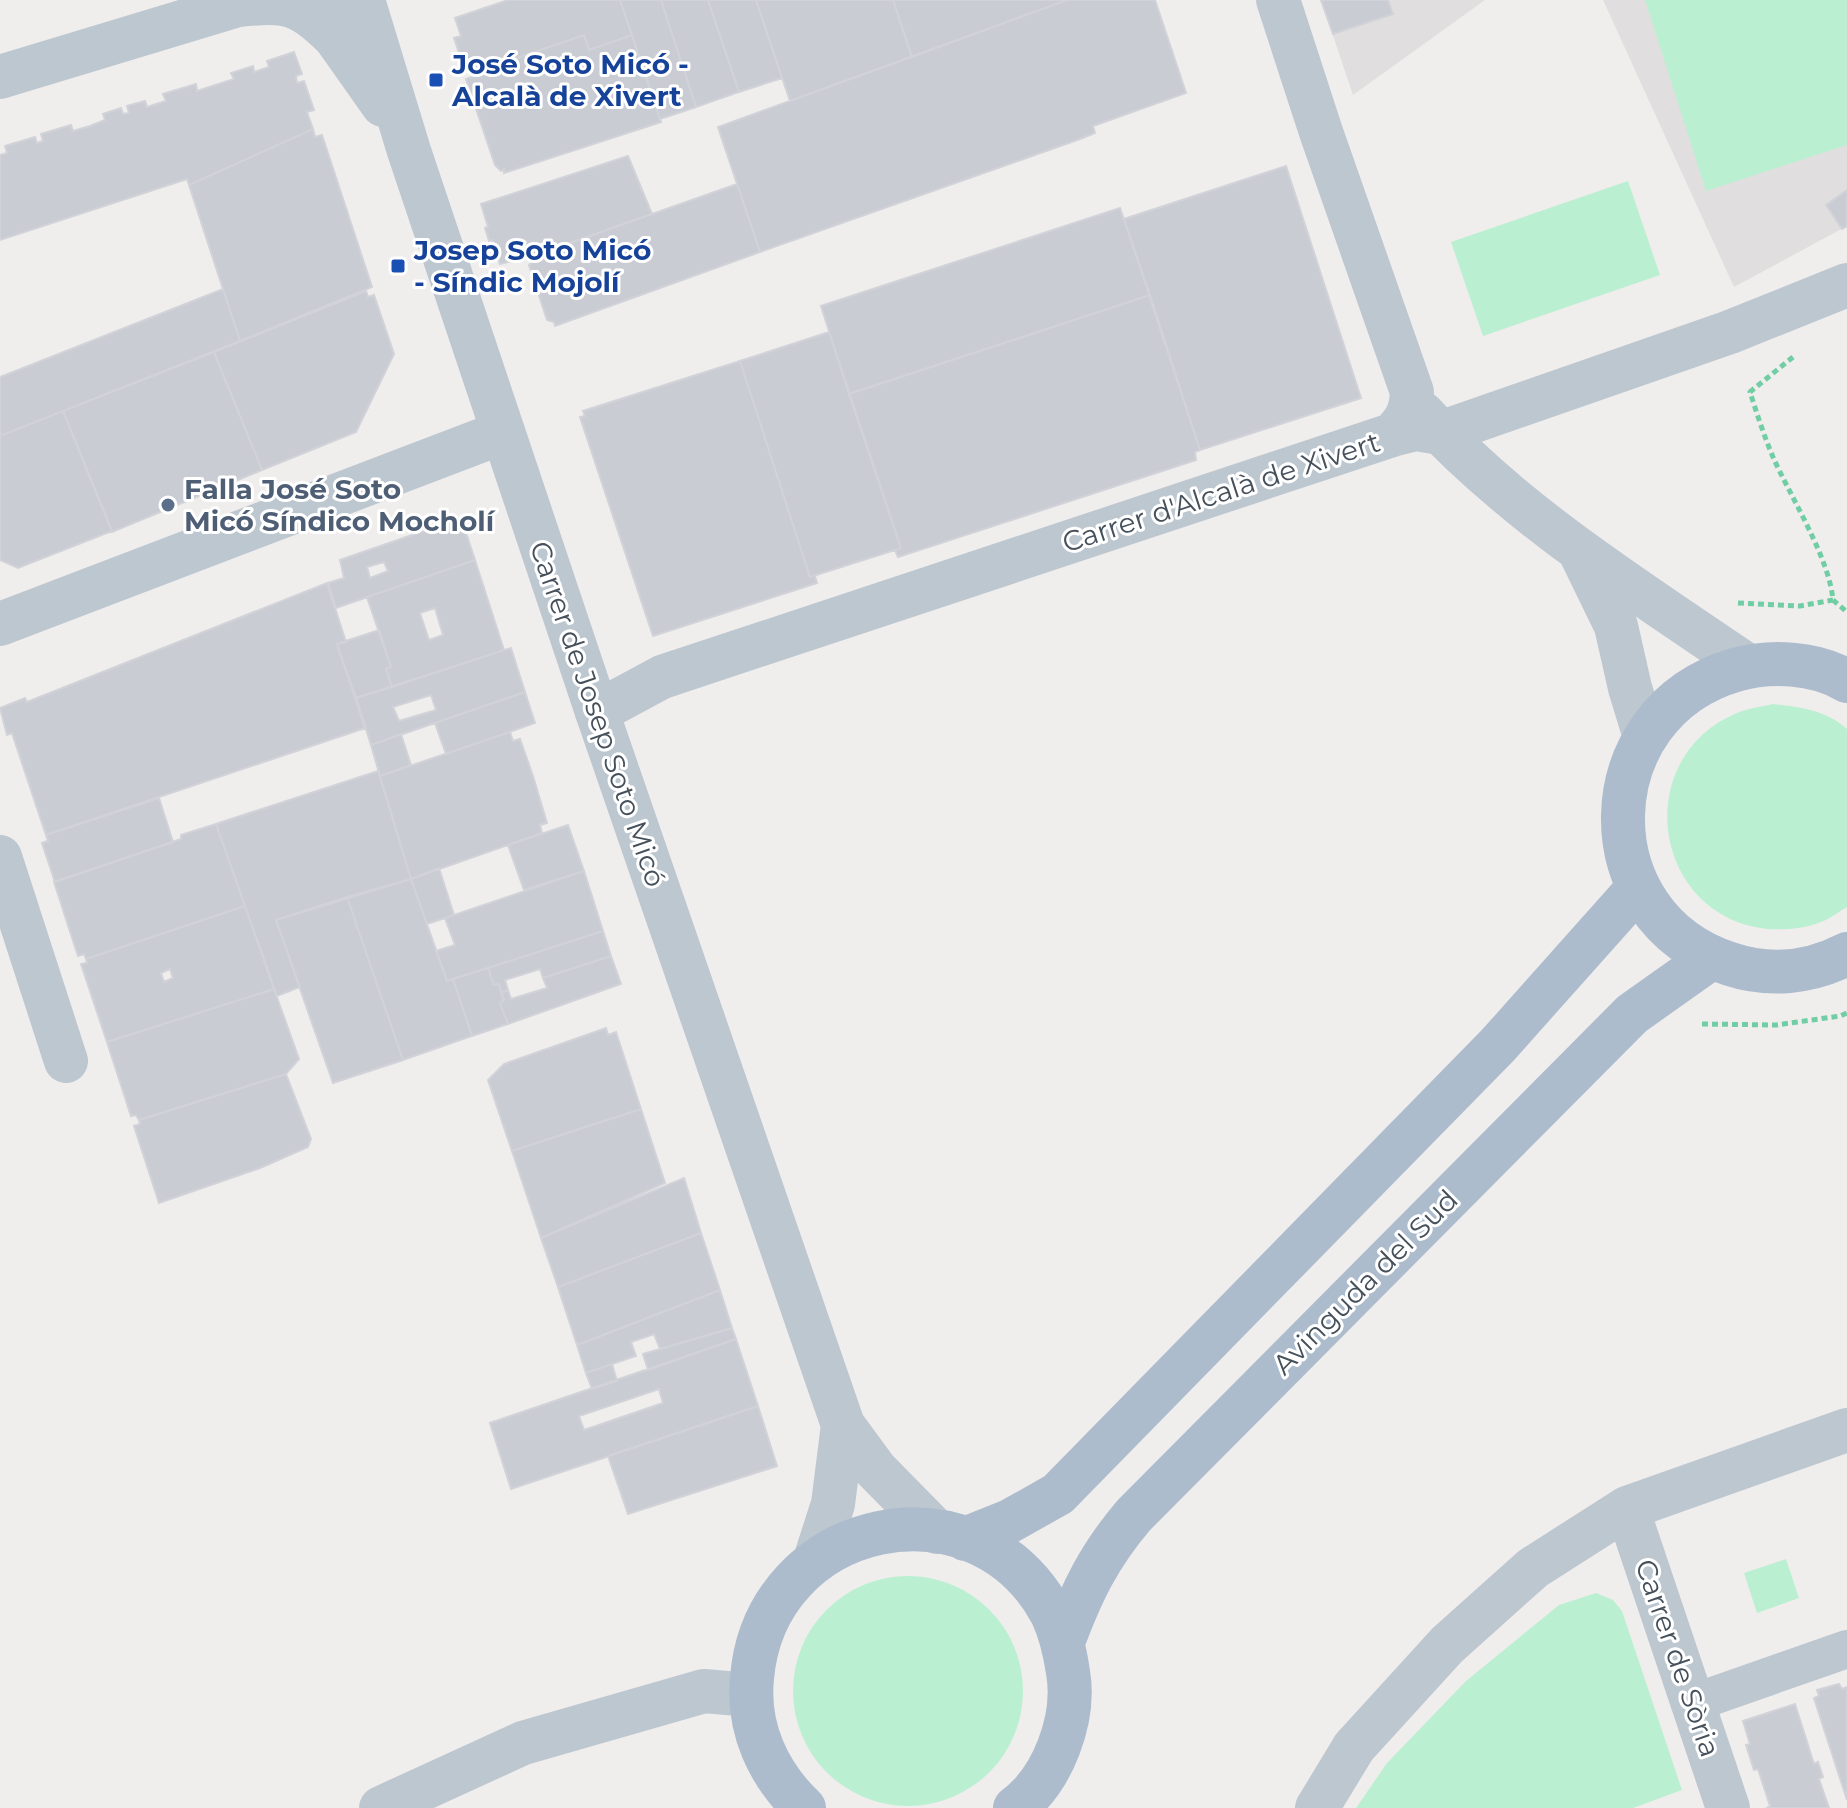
<svg xmlns="http://www.w3.org/2000/svg" width="1847" height="1808" viewBox="0 0 1847 1808" font-family="Montserrat,sans-serif">
	<style>
		.education { fill: #e1dedf }
		.green { fill: #baf0d1 }
		.building { fill: #caccd3; stroke: #d1d3d9; stroke-width: 2; fill-rule: evenodd }
		.lines { fill: none; stroke-linecap: round; stroke-linejoin: round }
		.path { stroke: #71cea4; stroke-width: 5; stroke-dasharray: 6 4; stroke-linecap: butt }
		.pedestrian { stroke: #bdc7d0; stroke-width: 38 }
		.minor { stroke: #bdc7d0; stroke-width: 44 }
		.tertiary { stroke: #bdc7d0; stroke-width: 44 }
		.primary { stroke: #acbccd; stroke-width: 44 }
		.transit-dot { fill: #1a4fb4; stroke: #fff; stroke-width: 3 }
		.service-dot { fill: #5c6f8a; stroke: #fff; stroke-width: 3 }
		.labels { text-anchor: middle; stroke-width: 6; stroke-linejoin: round; paint-order: stroke }
		.transit-label { font-size: 28px; font-weight: bold; fill: #164399; stroke: #fff; text-anchor: start }
		.service-label { font-size: 28px; font-weight: bold; fill: #4e5e75; stroke: #fff; text-anchor: start }
		.street-label { font-size: 28px; fill: #45505b; stroke: #fff }
	</style>
	<rect width="100%" height="100%" fill="#f0eded"/>
	<path class="education" d="M1321,0H1485L1353,95Z
		M1603,0H1847V226L1734,287Z"/>
	<path class="green" d="M1645,0H1847V145L1706,191Z
		M1628,181L1660,275L1483,336L1451,242Z
		M1773,704C1799,707 1826,710 1847,729V907C1838,912 1830,919 1821,922C1804,929 1784,930 1767,929C1651,916 1630,757 1737,713C1748,708 1761,707 1773,704Z
		M1786,1559L1799,1598L1757,1613L1744,1573Z
		M793 1691a115 115 0 1 1 230 0a115 115 0 1 1-230 0Z
		M1596,1593L1613,1600L1622,1611L1682,1790L1633,1808H1356L1387,1763L1466,1681L1559,1605Z"/>
	<path class="building" d="M508,0H620L632,35L589,50L584,35L473,73L472,69L465,71L454,38L461,36L455,18Z
		M620,0H661L696,107L660,119Z
		M661,0H708L739,92L696,107Z
		M708,0H756L782,78L739,92Z
		M756,0H893L912,57L790,101Z
		M893,0H1067L912,57Z
		M1067,0H1155L1186,93L1093,126L1095,133L1080,139L760,252L718,127Z
		M1321,0H1388L1393,14L1333,34Z
		M584,35L589,50L632,35L661,122L504,173V169L501,171L495,165L466,79L474,76L473,73Z
		M294,52L302,74L296,76L297,83L304,81L314,110L307,112L313,129L189,185L187,179L0,240V155L7,153L5,146L35,137L37,143L43,141L41,134L71,125L73,131L90,126L105,120L103,114L121,108L123,114L129,113L127,106L145,101L147,107L166,101L163,94L196,84L197,91L234,79L231,73L253,66L254,72L269,67L267,61Z
		M313,129L315,137L322,135L372,287L240,341L189,185Z
		M628,156L652,214L533,256L500,264L492,240L489,241L485,228L488,227L481,204Z
		M1286,166L1361,398L1200,450L1124,219Z
		M737,184L760,252L555,326L554,322L547,320L529,265L534,260L533,256Z
		M1847,190V226L1842,229L1826,205Z
		M1120,208L1150,295L849,394L821,306Z
		M223,289L240,341L0,436V377Z
		M366,291L368,297L374,295L394,354L356,432L262,470L214,352Z
		M1150,295L1200,450L1195,452L1196,460L898,557L895,550L901,548L849,394Z
		M829,332L901,548L810,577L740,361Z
		M214,352L262,470L112,532L63,411Z
		M740,361L810,577L815,576L817,583L653,636L580,417L585,416L583,411Z
		M63,411L112,531L18,568L0,560V436Z
		M461,518L475,560L336,608L328,583L344,578L340,560ZM384,562L388,571L370,578L367,567Z
		M475,560L504,650L392,687L386,669L391,667L367,597ZM435,608L443,635L429,640L420,613Z
		M327,583L346,642L337,644L365,728L46,835L12,733L7,735L0,708L25,698L27,702Z
		M379,630L391,667L386,669L392,687L356,698L337,644Z
		M511,648L525,692L371,745L356,698ZM431,695L436,710L399,721L393,707Z
		M525,692L535,723L446,754L435,723Z
		M510,732L513,741L520,739L533,776L547,823L540,825L542,833L411,879L380,776Z
		M401,734L411,765L380,776L371,745Z
		M378,771L411,879L276,920L300,987L277,996L216,824Z
		M159,798L173,842L55,882L42,843L48,841L46,835Z
		M216,824L245,906L86,959L84,954L78,956L54,882L181,839V835Z
		M568,825L584,871L524,890L508,845Z
		M439,868L454,915L427,924L411,879Z
		M584,871L603,931L447,981L436,951L455,945L445,918Z
		M411,879L447,981L453,979L472,1036L403,1060L347,897Z
		M347,897L403,1060L333,1083L276,920Z
		M245,906L274,989L107,1042L81,964L87,963L86,959ZM170,969L173,978L164,982L161,973Z
		M603,931L611,956L543,978L540,969L505,980L508,990L501,993L499,984L494,985L488,968Z
		M611,956L621,984L508,1024L500,1003L504,1000L501,993L508,990L511,999L547,988L543,978Z
		M488,968L494,985L499,984L504,1000L500,1003L508,1024L472,1036L453,979Z
		M274,989L299,1059L286,1074L139,1120L136,1115L131,1116L107,1042Z
		M606,1028L608,1035L616,1032L641,1109L512,1151L488,1080L504,1064Z
		M286,1074L311,1139L308,1147L260,1168L159,1203L134,1126L140,1124L139,1120Z
		M641,1109L665,1183L541,1238L512,1151Z
		M684,1178L701,1233L558,1287L541,1238Z
		M701,1233L720,1290L577,1345L558,1287Z
		M720,1290L732,1328L660,1349L654,1334L631,1342L636,1356L586,1373L577,1345Z
		M732,1328L736,1339L648,1370L643,1354Z
		M736,1339L758,1406L511,1489L490,1423ZM659,1389L663,1403L584,1430L579,1416Z
		M612,1364L617,1381L592,1389L586,1373Z
		M758,1406L777,1466L628,1514L608,1456Z
		M1839,1684L1842,1689L1847,1687V1800L1814,1698L1819,1696L1817,1690Z
		M1795,1704L1814,1764L1818,1762L1823,1777L1819,1779L1829,1808H1767L1770,1806L1758,1769L1754,1770L1746,1745L1750,1744L1743,1721Z"/>
	<g class="lines">
		<path class="path" d="M1793,357L1750,392C1757,414 1764,436 1773,457C1791,498 1829,557 1833,600L1847,612
			M1738,603L1800,606L1833,600
			M1702,1024L1776,1025L1840,1016L1847,1013"/>
		<path class="pedestrian" d="M1693,1703L1847,1649"/>
		<path class="minor" d="M1278,0L1321,132L1412,392C1411,412 1406,421 1392,435
			M0,77L238,5C289,0 298,2 335,37
			M1422,413C1516,515 1635,589 1748,666
			M1581,554L1616,626L1630,688L1645,737
			M0,624L503,432
			M597,712L662,677L1392,435L1416,429L1440,433L1730,332L1847,285
			M0,857L66,1061
			M1627,1508L1728,1808
			M381,1808L523,1743L704,1691L750,1695
			M1317,1808L1354,1747L1447,1645L1533,1568L1627,1508L1847,1430"/>
		<path class="tertiary" d="M316,0L335,37L383,105
			M363,0L409,151L597,712L843,1425L876,1470L937,1532
			M815,1560L833,1504L843,1425"/>
		<path class="primary" d="M1847,681C1815,662 1770,660 1735,670C1589,713 1584,917 1730,964C1769,977 1810,973 1847,954
			M965,1539L1010,1521L1058,1494L1498,1045L1638,888
			M1063,1642C1082,1591 1099,1556 1134,1515L1632,1014L1711,958
			M804,1808C768,1774 747,1728 752,1678C765,1519 976,1472 1052,1614C1061,1633 1065,1652 1068,1672C1076,1719 1053,1780 1015,1808"/>
	</g>
	<g class="transit-dot">
		<rect x="428" y="72" width="16" height="16" rx="4"/>
		<rect x="390" y="258" width="16" height="16" rx="4"/>
	</g>
	<circle class="service-dot" cx="168" cy="505" r="8"/>
	<g class="labels">
		<g class="transit-label">
			<text x="452" y="74">José Soto Micó -<tspan x="452" dy="32">Alcalà de Xivert</tspan></text>
			<text x="414" y="260">Josep Soto Micó<tspan x="414" dy="32">- Síndic Mojolí</tspan></text>
		</g>
		<g class="service-label">
			<text x="184" y="499">Falla José Soto<tspan x="184" dy="32">Micó Síndico Mocholí</tspan></text>
		</g>
		<g class="street-label">
			<text transform="translate(1221 492) rotate(-18)" y="10">Carrer d'Alcalà de Xivert</text>
			<text transform="translate(598 714) rotate(71)" y="10">Carrer de Josep Soto Micó</text>
			<text transform="translate(1365 1282) rotate(-45)" y="10">Avinguda del Sud</text>
			<text transform="translate(1678 1658) rotate(71)" y="10">Carrer de Sòria</text>
		</g>
	</g>
</svg>
